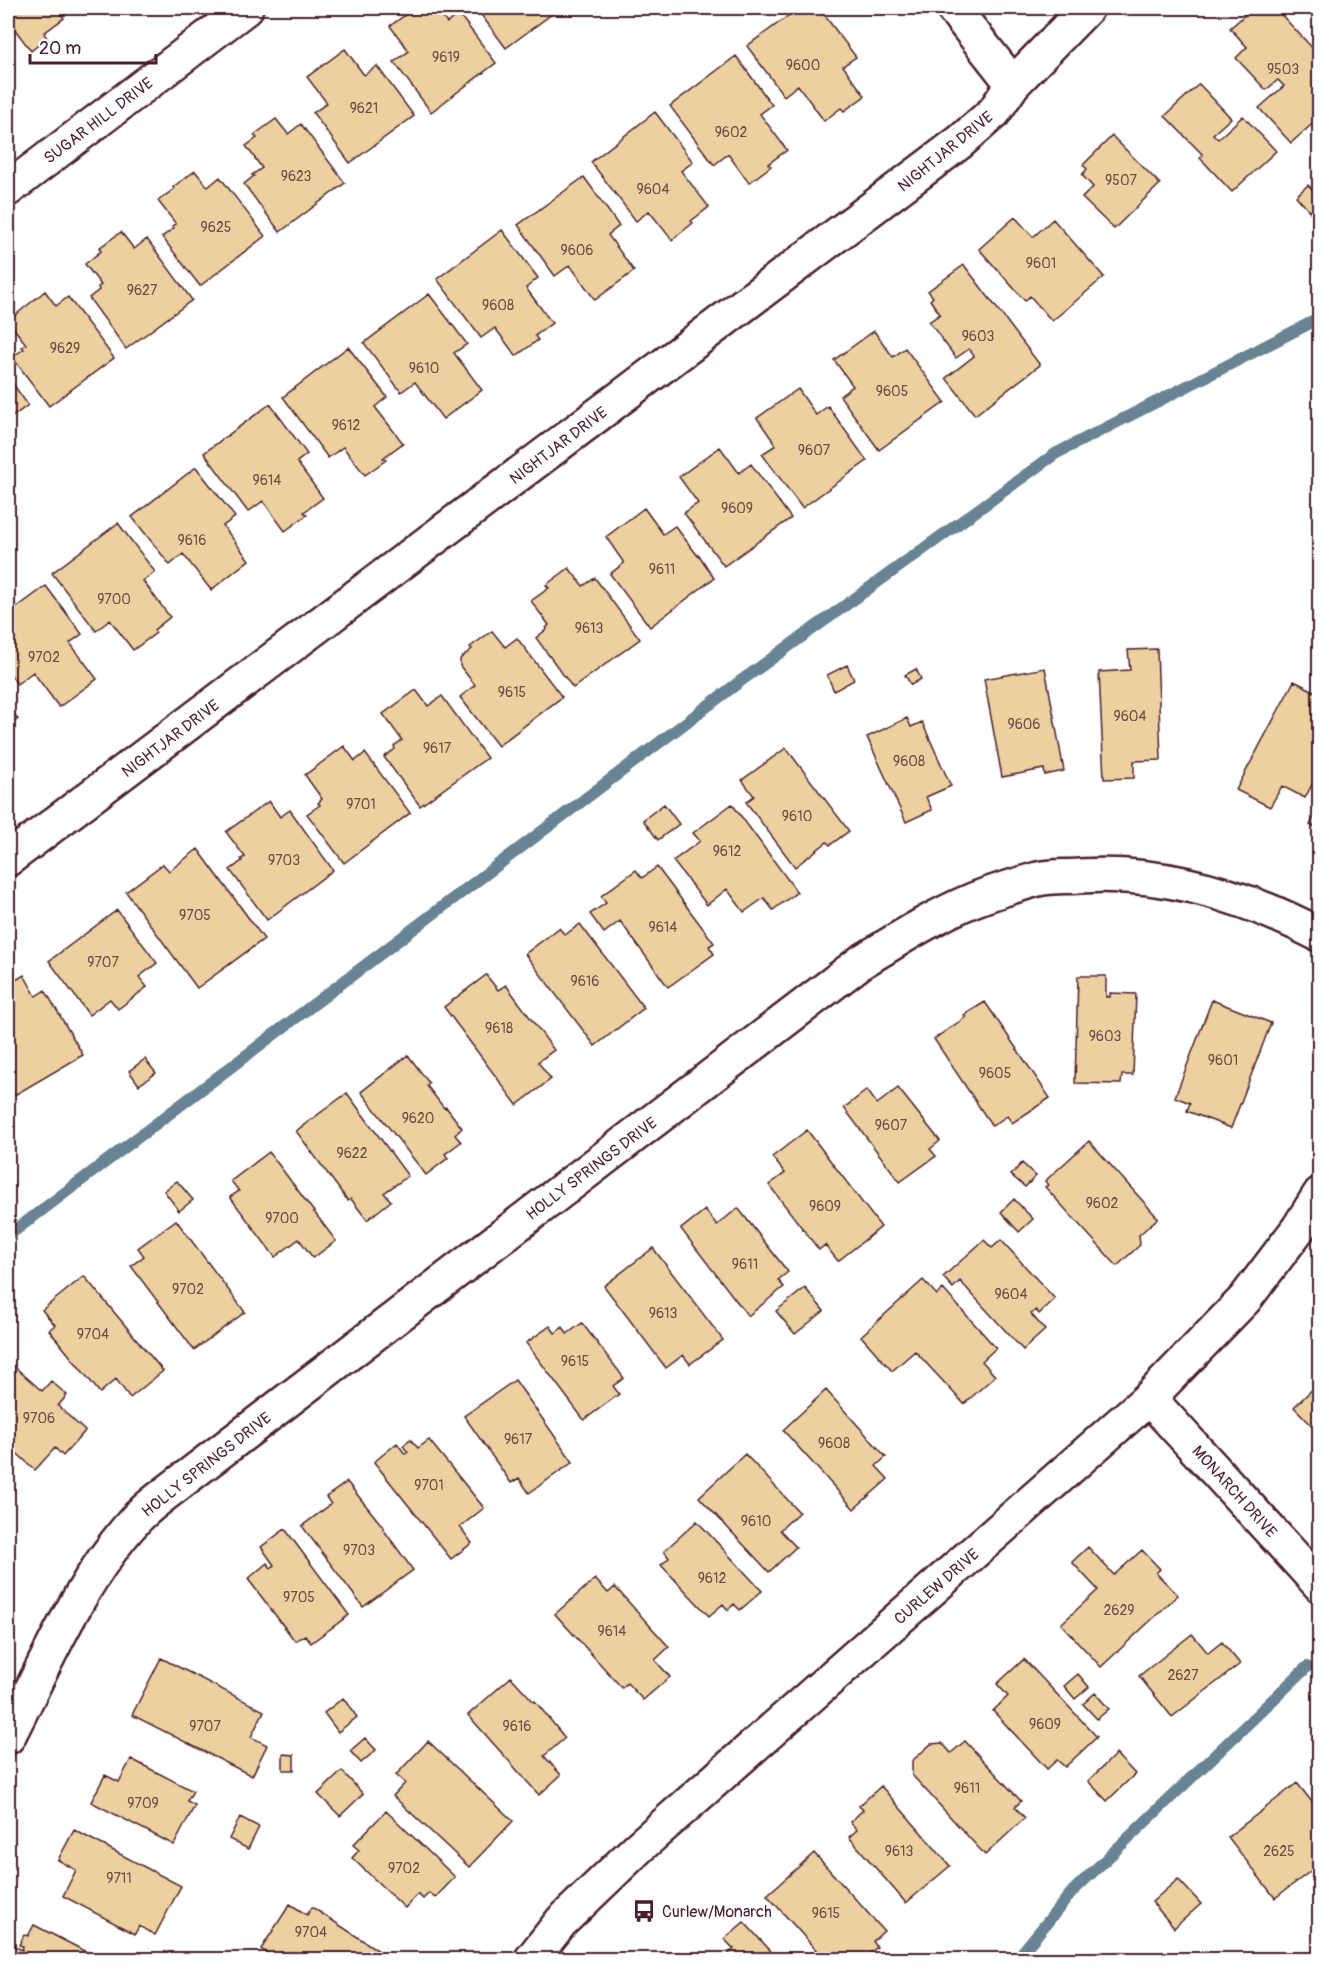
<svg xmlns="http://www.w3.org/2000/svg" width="1327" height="1967" viewBox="0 0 1327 1967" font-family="Pangolin,sans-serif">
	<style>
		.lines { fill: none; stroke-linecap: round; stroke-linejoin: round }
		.stream { stroke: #678393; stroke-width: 12 }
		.building { fill: #ecd0a0; stroke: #4a1f2b; stroke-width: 1.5 }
		.street-casing { stroke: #4a1f2b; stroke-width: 38 }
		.secondary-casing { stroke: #4a1f2b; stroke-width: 38 }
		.street { stroke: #fff; stroke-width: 33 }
		.secondary { stroke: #fff; stroke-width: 33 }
		.labels { text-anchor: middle; stroke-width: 4.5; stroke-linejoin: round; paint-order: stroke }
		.number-label { font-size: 14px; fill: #724b48 }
		.street-label { font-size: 16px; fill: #4a1f2b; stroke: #fff }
		.poi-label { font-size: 16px; fill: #4a1f2b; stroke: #fff; text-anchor: start }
	</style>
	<rect width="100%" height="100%" fill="#fff"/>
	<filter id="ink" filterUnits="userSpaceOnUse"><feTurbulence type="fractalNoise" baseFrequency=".0167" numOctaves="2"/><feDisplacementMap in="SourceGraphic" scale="12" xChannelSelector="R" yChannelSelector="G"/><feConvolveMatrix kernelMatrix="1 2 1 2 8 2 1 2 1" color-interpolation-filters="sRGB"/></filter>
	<g filter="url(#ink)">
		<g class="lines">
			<path class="stream" d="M8,1234L13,1232L742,680L1055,454L1320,318
				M1016,1960L1073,1891L1307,1667"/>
		</g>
		<path class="building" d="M8,8H56L64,18L44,33L47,38L31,51L8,20Z
			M415,8H435L447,23L459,14L496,63L431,112L394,62L409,51L390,26Z
			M476,8H560L506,48Z
			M799,8H819L856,57L843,66L865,96L844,111L841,108L824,121L798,85L784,96L747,46Z
			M1253,8H1275L1320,56V117L1291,143L1259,108L1284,86L1278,80L1266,90L1236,58L1247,47L1230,28Z
			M345,49L364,75L377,66L414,116L350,163L313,113L327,103L307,77Z
			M736,56L772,105L760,114L787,150L768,164L771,166L749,183L728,154L714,165L670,106Z
			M1199,84L1231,118L1213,134L1218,139L1243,116L1276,151L1232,192L1200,158L1203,155L1165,116Z
			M655,112L693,162L681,171L709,207L691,221L693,223L672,240L649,211L636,221L591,162Z
			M276,119L288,134L301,124L345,183L280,232L244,184L254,176L252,175L262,168L246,146L257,138L254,135Z
			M1112,136L1160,184L1114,229L1082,198L1093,187L1082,175L1087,169L1083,165Z
			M195,171L208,187L220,177L265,236L200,286L162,237L174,228L172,226L176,224L158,201L174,189L173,187Z
			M584,177L619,226L608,235L634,271L595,300L570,265L555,276L518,225Z
			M1308,185L1320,197V205L1311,213L1296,196Z
			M1015,217L1033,237L1053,219L1104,277L1052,321L1030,296L1025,301L979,249Z
			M502,230L538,278L526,288L552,323L535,336L538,340L516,356L495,328L481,338L437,279Z
			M121,232L134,249L147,239L192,300L126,349L89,298L99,290L98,287L101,285L85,264L101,251L99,248Z
			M964,265L1040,365L975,415L946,378L974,356L969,349L956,358L929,322L940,314L930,300L933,297L928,291Z
			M45,291L56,306L68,297L114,358L49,406L12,357L24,349L22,347L26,344L8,321Z
			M429,294L467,344L454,353L482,390L443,419L415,382L401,392L364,343Z
			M874,331L893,357L905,348L945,402L879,450L840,396L853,386L834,360Z
			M348,347L387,397L375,407L403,443L383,458L386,460L365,475L343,447L328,458L283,397Z
			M8,377L28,405L8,420Z
			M798,389L816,415L828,406L867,461L802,508L762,454L776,445L757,418Z
			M270,404L307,454L297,462L323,498L304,512L307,515L285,531L263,501L248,512L204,453Z
			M720,447L739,473L751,464L791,518L724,566L684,513L698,503L679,477Z
			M196,467L235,517L223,526L249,560L211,590L183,554L170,565L132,517Z
			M644,508L663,534L675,526L698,556L699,555L714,578L650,627L610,574L624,563L606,537Z
			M118,523L155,572L143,581L170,617L154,630L156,633L133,650L110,620L96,631L52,573Z
			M569,568L583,586L595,578L640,639L573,688L536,638L547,629L546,628L549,625L531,601L549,588L546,585Z
			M46,586L82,634L70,643L97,679L59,707L33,672L17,684L8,671V614Z
			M492,631L505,647L517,638L562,697L498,746L460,697L475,685L460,666V659L472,649L470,647Z
			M1157,649L1161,760L1134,761V778L1104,779L1099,672L1130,670L1128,650Z
			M847,665L854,680L834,691L827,675Z
			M1045,668L1064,771L1045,775L1044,769L1002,777L984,679Z
			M916,669L921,679L911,685L905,675Z
			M1294,681L1320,694V769L1305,798L1282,786L1270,807L1236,790Z
			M416,690L428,706L442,696L487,758L420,806L384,757L395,749L394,746L402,740L383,714Z
			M8,706L18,719L8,727Z
			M907,718L911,727L922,722L951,786L926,797L932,810L906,822L867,737Z
			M344,746L355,761L365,753L410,813L344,863L307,814L320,805L318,803L322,799L305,775Z
			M786,748L849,831L830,845L827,842L795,867L746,802L754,796L742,780Z
			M269,801L280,817L290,810L333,870L267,920L230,870L242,861L241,859L245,857L226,832Z
			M664,804L679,824L658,840L643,820Z
			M732,804L797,892L773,910L764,898L744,912L727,889L707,905L673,861L700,841L693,833Z
			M1320,805V829L1310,825Z
			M198,849L264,939L197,988L126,892L163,864L169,871Z
			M657,867L714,943L709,946L714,954L668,987L620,921L604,933L590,914L606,903L601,896L636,870L642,878Z
			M117,910L157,963L139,977L147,987L118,1009L110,999L89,1015L49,961Z
			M580,924L644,1008L595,1046L525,954L559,928L565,935Z
			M24,975L36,996L45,990L83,1055L13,1096L8,1087V985Z
			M486,975L498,990L506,985L554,1050L538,1062L551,1079L517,1105L444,1007Z
			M1078,976H1106V997H1110V993L1136,994L1133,1075H1122L1121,1084L1075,1083Z
			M1212,1000L1271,1023L1231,1128L1187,1111L1190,1103L1175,1097Z
			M985,1002L1050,1098L1012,1123L1007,1116L992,1126L934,1039L966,1017L964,1015Z
			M408,1055L429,1083L427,1086L444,1108L446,1107L462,1128L455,1135L461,1142L445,1154L448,1158L426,1175L361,1092Z
			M145,1059L156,1073L139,1085L129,1071Z
			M898,1088L940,1141L930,1149L936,1156L900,1182L844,1108L867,1090L877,1104Z
			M347,1093L408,1176L384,1193L391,1201L367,1220L351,1199L348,1201L296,1131Z
			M807,1130L881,1227L838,1261L825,1245L819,1250L769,1185L785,1173L772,1157Z
			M1089,1141L1158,1218L1139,1235L1140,1245L1117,1266L1045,1187L1048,1185L1045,1181Z
			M269,1152L336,1241L313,1258L299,1239L275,1257L230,1197L239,1191L231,1181Z
			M1022,1163L1036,1176L1025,1187L1011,1175Z
			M177,1181L193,1200L179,1211L164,1191Z
			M1014,1199L1033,1219L1019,1232L1001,1212Z
			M738,1208L788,1272L778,1280L784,1287L748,1316L681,1229L705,1210L717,1225Z
			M176,1220L245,1312L194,1350L131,1266L144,1256L138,1248Z
			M984,1240L992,1248L1001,1240L1055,1299L1039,1314L1036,1310L1031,1314L1045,1330L1023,1350L960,1281L953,1288L943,1277Z
			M653,1248L723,1340L690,1364L683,1355L666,1368L604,1286Z
			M84,1276L163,1371L130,1398L116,1379L100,1393L49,1330L55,1325L42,1310Z
			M923,1280L937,1295L943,1289L996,1348L982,1361L995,1376L964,1404L915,1351L892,1371L861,1336Z
			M805,1288L824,1311L795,1334L776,1311Z
			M582,1323L624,1378L613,1386L619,1394L584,1420L526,1343L550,1326L555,1333L563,1327L567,1334Z
			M8,1361L42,1391L51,1381L67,1395L58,1406L85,1431L63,1456L55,1448L35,1470L8,1445Z
			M515,1380L573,1462L529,1493L519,1478L511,1483L464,1416Z
			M1320,1382V1434L1294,1407Z
			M826,1390L886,1457L876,1466L888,1479L854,1509L783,1430Z
			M410,1439L418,1448L429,1440L484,1508L460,1527L472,1543L451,1559L374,1462L397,1443L405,1454L408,1452L403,1446Z
			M745,1454L799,1512L780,1530L796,1547L769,1572L699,1497Z
			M347,1482L384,1528L383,1529L413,1570L363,1607L302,1526L331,1504L326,1497Z
			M697,1521L762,1591L740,1610L734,1604L728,1610L723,1604L709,1616L661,1565L669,1558L664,1551Z
			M285,1529L349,1615L311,1643L305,1635L295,1641L248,1579L267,1563L271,1568L274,1565L261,1547Z
			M1088,1547L1114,1575L1142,1550L1160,1569L1156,1573L1178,1595L1101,1667L1061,1624L1098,1590L1072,1562Z
			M595,1579L608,1593L615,1587L669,1647L655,1660L670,1677L643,1700L627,1683L622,1688L555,1614Z
			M1192,1634L1208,1653L1222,1642L1240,1664L1172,1717L1139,1676Z
			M161,1658L264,1711L251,1737L267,1745L252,1776L132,1715Z
			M1024,1659L1097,1737L1065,1767L1057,1760L1047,1769L993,1711L1008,1696L997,1684Z
			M1078,1674L1089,1687L1075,1699L1064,1686Z
			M511,1677L534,1702L535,1701L565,1738L544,1756L561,1775L539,1795L468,1715Z
			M1095,1693L1109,1709L1097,1719L1083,1704Z
			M343,1698L357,1717L338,1732L324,1713Z
			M365,1738L376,1750L361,1763L350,1751Z
			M428,1741L513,1821L469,1867L393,1796L405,1783L396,1775Z
			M965,1741L1021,1801L1015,1807L1025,1818L985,1855L912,1775V1761L931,1744L942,1743L951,1753Z
			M283,1754L294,1755V1770H283Z
			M1116,1754L1135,1774L1107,1801L1088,1781Z
			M131,1759L193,1791L187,1801L195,1805L174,1845L91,1802L105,1775L119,1782Z
			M342,1771L363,1794L340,1816L318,1794Z
			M1297,1783L1320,1812V1864L1275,1898L1228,1837Z
			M881,1786L950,1866L906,1903L849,1837L857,1830L850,1822L863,1810L859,1806Z
			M386,1811L455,1877L435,1898L429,1893L423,1899L418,1894L405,1908L352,1858L359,1850L353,1845Z
			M240,1817L259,1827L248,1849L229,1839Z
			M74,1830L181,1886L155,1935L139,1926L135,1934L63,1896L76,1870L58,1860Z
			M814,1853L884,1931L873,1941L877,1947L863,1960H825L767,1895Z
			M1178,1879L1201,1904L1174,1928L1152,1902Z
			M290,1904L307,1915L312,1907L379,1951L374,1960H277L261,1949Z
			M744,1922L779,1960H722L734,1949L724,1939Z
			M34,1925L102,1960H8V1950L12,1945L22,1950L23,1946L19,1945L24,1935L28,1936Z"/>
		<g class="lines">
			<g class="street-casing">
				<path id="street" d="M953,8L1013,84
					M8,189L246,8
					M8,859L960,142L994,112L1013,84L1087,8
					M8,1737C45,1665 80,1580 136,1519C148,1506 164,1495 178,1484L861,962C897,940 934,916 973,900C993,892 1017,885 1038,879C1051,876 1066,877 1079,876C1164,870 1246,896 1320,935"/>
			</g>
			<g class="secondary-casing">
				<path id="secondary" d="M1149,1398L1320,1585
					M531,1960L561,1922L638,1848L1149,1398L1245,1299L1298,1229L1320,1194"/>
			</g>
			<use href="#street" class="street"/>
			<use href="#secondary" class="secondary"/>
		</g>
	</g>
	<defs>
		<g id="bus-bare" transform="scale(1.8)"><path d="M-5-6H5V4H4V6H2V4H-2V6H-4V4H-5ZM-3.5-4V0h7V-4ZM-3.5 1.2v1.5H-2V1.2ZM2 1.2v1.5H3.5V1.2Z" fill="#4a1f2b" stroke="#fff" stroke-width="2.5" paint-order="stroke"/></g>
	</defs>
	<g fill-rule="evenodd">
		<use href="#bus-bare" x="644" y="1911"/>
	</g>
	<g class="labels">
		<g class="number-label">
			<text x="446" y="62">9619</text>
			<text x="803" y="70">9600</text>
			<text x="1283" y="74">9503</text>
			<text x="364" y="113">9621</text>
			<text x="731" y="137">9602</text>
			<text x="296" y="181">9623</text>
			<text x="1121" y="185">9507</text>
			<text x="653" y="194">9604</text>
			<text x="216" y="232">9625</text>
			<text x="577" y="255">9606</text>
			<text x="1041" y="268">9601</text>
			<text x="142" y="295">9627</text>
			<text x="498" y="310">9608</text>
			<text x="978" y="341">9603</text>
			<text x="65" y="353">9629</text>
			<text x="424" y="373">9610</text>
			<text x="892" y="396">9605</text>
			<text x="346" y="430">9612</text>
			<text x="814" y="455">9607</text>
			<text x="267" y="485">9614</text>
			<text x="737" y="513">9609</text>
			<text x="192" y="545">9616</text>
			<text x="662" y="574">9611</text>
			<text x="114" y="604">9700</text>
			<text x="589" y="633">9613</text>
			<text x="44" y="662">9702</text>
			<text x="512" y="697">9615</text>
			<text x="1130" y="721">9604</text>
			<text x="1024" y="729">9606</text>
			<text x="437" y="753">9617</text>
			<text x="909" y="766">9608</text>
			<text x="361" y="809">9701</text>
			<text x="797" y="821">9610</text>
			<text x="727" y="856">9612</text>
			<text x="284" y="865">9703</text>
			<text x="195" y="920">9705</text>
			<text x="663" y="932">9614</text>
			<text x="103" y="967">9707</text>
			<text x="585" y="986">9616</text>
			<text x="499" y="1033">9618</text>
			<text x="1105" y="1041">9603</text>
			<text x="1223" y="1065">9601</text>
			<text x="995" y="1078">9605</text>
			<text x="418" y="1123">9620</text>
			<text x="891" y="1130">9607</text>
			<text x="352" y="1158">9622</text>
			<text x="1102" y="1208">9602</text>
			<text x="825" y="1211">9609</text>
			<text x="282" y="1223">9700</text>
			<text x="745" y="1269">9611</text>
			<text x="188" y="1294">9702</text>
			<text x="1011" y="1299">9604</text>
			<text x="663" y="1318">9613</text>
			<text x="93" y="1339">9704</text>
			<text x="575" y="1366">9615</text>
			<text x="39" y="1423">9706</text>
			<text x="518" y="1444">9617</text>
			<text x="834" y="1448">9608</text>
			<text x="429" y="1490">9701</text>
			<text x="756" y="1526">9610</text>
			<text x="359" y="1555">9703</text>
			<text x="712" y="1583">9612</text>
			<text x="299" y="1602">9705</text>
			<text x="1119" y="1615">2629</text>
			<text x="612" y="1636">9614</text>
			<text x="1183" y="1680">2627</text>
			<text x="1045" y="1729">9609</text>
			<text x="205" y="1731">9707</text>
			<text x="517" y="1731">9616</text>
			<text x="967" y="1793">9611</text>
			<text x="143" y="1808">9709</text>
			<text x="899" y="1856">9613</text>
			<text x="1279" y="1856">2625</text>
			<text x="404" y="1873">9702</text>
			<text x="119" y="1883">9711</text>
			<text x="826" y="1918">9615</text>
			<text x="311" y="1937">9704</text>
		</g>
		<g class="street-label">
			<text transform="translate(98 120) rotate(-37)" y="6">SUGAR HILL DRIVE</text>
			<text transform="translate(945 151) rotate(-39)" y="6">NIGHTJAR DRIVE</text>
			<text transform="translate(558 445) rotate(-37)" y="6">NIGHTJAR DRIVE</text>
			<text transform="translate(170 738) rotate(-37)" y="6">NIGHTJAR DRIVE</text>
			<text transform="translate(591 1168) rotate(-37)" y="6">HOLLY SPRINGS DRIVE</text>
			<text transform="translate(206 1464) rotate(-38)" y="6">HOLLY SPRINGS DRIVE</text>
			<text transform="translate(1235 1491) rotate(48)" y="6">MONARCH DRIVE</text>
			<text transform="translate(936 1586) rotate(-41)" y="6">CURLEW DRIVE</text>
		</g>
		<g class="poi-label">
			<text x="662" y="1917">Curlew/Monarch</text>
		</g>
	</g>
	<rect width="1327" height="1967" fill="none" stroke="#fff" stroke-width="30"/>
	<rect x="15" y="15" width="1297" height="1937" fill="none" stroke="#4a1f2b" stroke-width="2" filter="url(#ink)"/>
	<path d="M30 54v9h126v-9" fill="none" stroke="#4a1f2b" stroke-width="3"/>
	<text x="39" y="54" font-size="18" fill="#4a1f2b" stroke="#ffffff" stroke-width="4.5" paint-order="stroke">20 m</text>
</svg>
